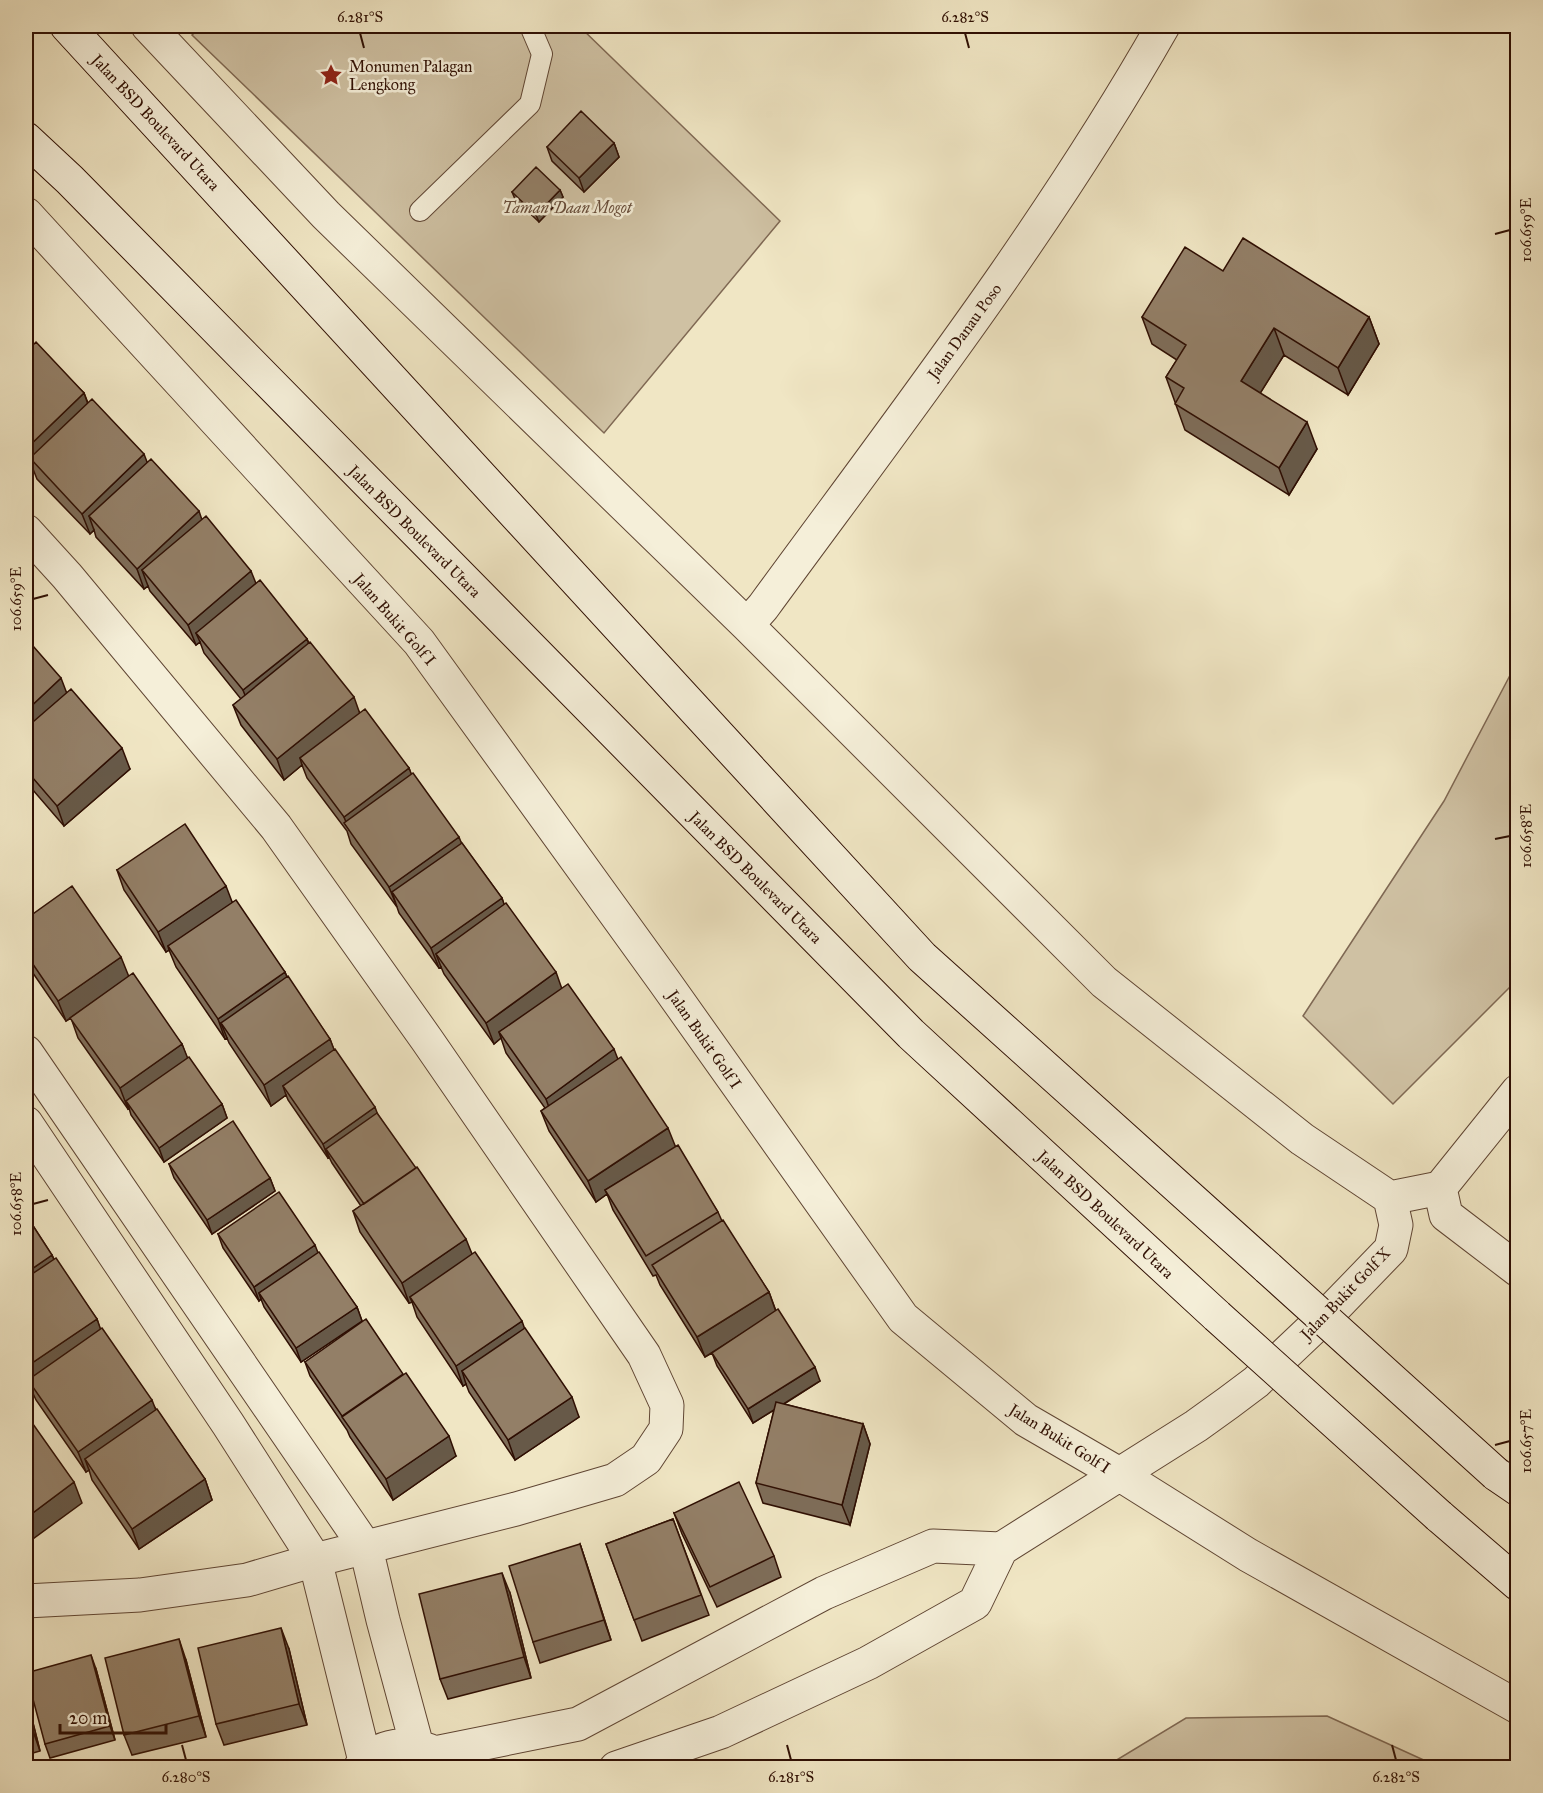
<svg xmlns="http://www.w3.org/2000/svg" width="1543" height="1793" viewBox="0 0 1543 1793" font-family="'IM FELL Great Primer',serif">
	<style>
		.green { fill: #cfc1a3; stroke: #7f6853; stroke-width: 1.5 }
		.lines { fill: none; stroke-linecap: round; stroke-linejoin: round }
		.lane-casing { stroke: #5f4533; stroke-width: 22 }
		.street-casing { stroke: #5f4533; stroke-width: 35 }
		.secondary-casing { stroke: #2f0f03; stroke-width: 35 }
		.lane { stroke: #f5efd9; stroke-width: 20 }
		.street { stroke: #f5efd9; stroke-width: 33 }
		.secondary { stroke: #f5efd9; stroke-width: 33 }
		.secondary-bridge-casing { stroke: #2f0f03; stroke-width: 35; stroke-linecap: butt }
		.secondary-bridge { stroke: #f5efd9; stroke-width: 33 }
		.wall { fill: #7e6d59; stroke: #2f0f03; stroke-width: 1.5 }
		.shaded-wall { fill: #675948; stroke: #2f0f03; stroke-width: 1.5 }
		.building { fill: #937f67; stroke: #2f0f03; stroke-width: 1.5 }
		.ticks { fill: none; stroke: #2f0f03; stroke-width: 2 }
		.labels { text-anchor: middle; stroke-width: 5; stroke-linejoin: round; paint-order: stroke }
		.poi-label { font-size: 16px; fill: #2f0f03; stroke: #f5efd9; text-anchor: start }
		.street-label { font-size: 16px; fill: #2f0f03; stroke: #f5efd9 }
		.park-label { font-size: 16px; font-style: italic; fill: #674d3b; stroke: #f5efd9 }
		.neatline { fill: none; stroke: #2f0f03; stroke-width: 2 }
		.ticks-label { font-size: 15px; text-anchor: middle; fill: #2f0f03 }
	</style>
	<rect width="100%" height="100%" fill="#f0e6c4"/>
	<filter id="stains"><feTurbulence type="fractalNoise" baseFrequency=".00333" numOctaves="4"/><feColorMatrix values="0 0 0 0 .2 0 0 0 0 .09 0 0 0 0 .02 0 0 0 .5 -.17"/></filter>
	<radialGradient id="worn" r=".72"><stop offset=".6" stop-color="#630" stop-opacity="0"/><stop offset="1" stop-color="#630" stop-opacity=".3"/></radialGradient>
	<path class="green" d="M202,26H579L780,221L604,433L192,35Z
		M1517,662V980L1393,1104L1303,1016L1444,801Z
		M1327,1716L1439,1767H1105L1186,1718Z"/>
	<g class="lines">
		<g class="lane-casing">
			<path id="lane" d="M420,211L530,104L542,54L530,26"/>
		</g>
		<g class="street-casing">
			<path id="street" d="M148,26L326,215L747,625L1104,982L1302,1139L1390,1198
				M26,214L419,642L664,981L903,1318L1026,1420L1119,1474L1248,1555L1518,1707
				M26,531L67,576L276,827L427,1040L644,1355L667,1405L666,1429L646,1459L615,1480L516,1509L315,1560L247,1580L140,1595L26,1601
				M747,625L763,607C902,417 1047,230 1163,26
				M26,1052L366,1548L383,1620L417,1746
				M26,1123L228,1424L315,1560L365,1761
				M1440,1188L1446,1215L1518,1270
				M1390,1198L1440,1188L1518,1091
				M435,1753L578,1724L824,1593L933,1546L1001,1549
				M360,1768C378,1743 411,1740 436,1754
				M616,1768L721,1732L868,1663L975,1603L1001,1549L1196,1426L1228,1403L1256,1382L1333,1309L1391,1249L1396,1225L1390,1198"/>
		</g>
		<g class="secondary-casing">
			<path id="secondary" d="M67,26L922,957L1268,1268
				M26,139L70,180L911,1034L1217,1316
				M1496,1474L1518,1489
				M1439,1516L1518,1584"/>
		</g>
		<use href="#lane" class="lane"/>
		<use href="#street" class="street"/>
		<use href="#secondary" class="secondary"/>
		<g class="secondary-bridge-casing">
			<path id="secondary-bridge" d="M1268,1268L1496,1474
				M1217,1316L1439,1516"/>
		</g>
		<use href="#secondary-bridge" class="secondary-bridge"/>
	</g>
	<path class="wall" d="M614,143L619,157L584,192L552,161L547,147Z
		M560,190L563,197L539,222L515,199L512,192Z
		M1223,271L1369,317L1379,344L1348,395L1284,355L1260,393L1317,449L1289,495L1185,430L1166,377L1177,360L1152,344L1142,317Z
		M26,332L31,338L33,344L84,393L88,403L147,462L202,519L256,584L307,639L309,643L360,713L409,768L411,774L502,898L504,905L561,988L618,1059L718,1212L722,1221L769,1292L776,1311L820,1381L784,1404L863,1424L870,1444L850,1525L763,1503L756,1483L774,1410L753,1423L717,1366L712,1353L705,1357L660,1285L656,1275L653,1276L613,1210L607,1194L596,1202L549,1131L541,1111L545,1108L506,1053L501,1038L494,1044L444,974L441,967L439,968L399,913L397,907L351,844L347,831L307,778L302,765L284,780L241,725L233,705L241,699L204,653L200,642L196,645L150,591L148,586L144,589L96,537L94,530L90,534L37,479L33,469L31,471L26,465Z
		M26,638L66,692L130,769L64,826L26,782Z
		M117,870L232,902L285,972L287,977L330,1039L334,1050L472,1254L524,1328L579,1417L515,1460L469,1392L466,1384L463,1386L417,1317L412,1302L409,1303L360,1232L353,1211L361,1206L332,1163L329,1157L328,1158L288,1100L286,1095L271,1106L229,1043L227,1038L225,1039L176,967L169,950L166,952L124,890Z
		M26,919L128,976L182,1044L187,1058L222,1104L227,1118L164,1162L131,1115L129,1108L128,1109L78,1038L71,1018L66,1021L26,963Z
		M169,1164L270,1178L275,1191L212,1234L174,1178Z
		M26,1215L52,1255L54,1259L97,1319L100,1329L205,1479L212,1500L139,1549L92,1480L89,1470L86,1472L36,1400L31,1389L28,1391L26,1388Z
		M218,1234L318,1253L357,1307L362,1321L301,1362L264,1307L261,1299L259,1301L223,1248Z
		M305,1362L456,1456L393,1500L350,1437L347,1430L310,1376Z
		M674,1513L774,1556L781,1577L717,1607L682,1534Z
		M673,1519L709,1615L642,1641L606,1544Z
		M580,1544L587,1565L611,1640L540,1663L533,1642Z
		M510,1593L531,1678L448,1699L440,1679Z
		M289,1649L307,1725L224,1745L216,1724Z
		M186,1660L206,1737L132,1755L124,1735Z
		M96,1669L115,1740L50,1758L45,1744Z
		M26,1695L40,1751L26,1755Z"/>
	<path class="shaded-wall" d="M614,143L619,157L584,192L579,178Z
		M560,190L563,197L539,222L536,215Z
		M1369,317L1379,344L1348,395L1338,368Z
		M1274,328L1284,355L1251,408L1241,381Z
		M31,338L39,359L26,371V343Z
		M84,393L91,413L30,458L33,469L31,471L26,455V449Z
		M1307,422L1317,449L1289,495L1279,468Z
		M144,454L152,475L89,516L94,530L90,534L82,514Z
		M199,511L206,532L142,570L148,586L144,589L137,569Z
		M251,571L259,591L196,633L200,642L196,645L188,625Z
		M307,639L314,659L251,711L243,690Z
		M61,678L69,699L26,738V711Z
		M354,697L361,717L300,758L302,765L284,780L277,759Z
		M122,748L130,769L64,826L57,806Z
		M409,768L417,789L349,830L344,817Z
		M459,837L467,857L392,892L397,907L389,887Z
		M226,886L234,907L168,946L169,950L166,952L158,932Z
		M502,898L509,919L436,954L441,967L439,968L431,948Z
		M121,957L129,977L66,1021L58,1001Z
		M285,972L293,993L221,1023L227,1038L225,1039L218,1019Z
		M556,972L563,992L499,1032L501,1038L494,1044L486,1023Z
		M330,1039L338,1060L283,1086L286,1095L271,1106L264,1085Z
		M182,1044L190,1064L126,1101L129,1108L128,1109L120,1088Z
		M614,1049L622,1070L553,1119L546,1099Z
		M222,1104L227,1118L164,1162L159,1148Z
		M375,1107L380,1121L326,1149L329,1157L328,1158L323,1144Z
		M668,1128L676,1148L605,1190L607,1194L596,1202L588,1181Z
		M270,1178L275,1191L212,1234L207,1220Z
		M466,1239L474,1259L410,1297L412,1302L409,1303L402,1283Z
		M315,1245L320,1258L259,1293L261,1299L259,1301L254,1287Z
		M52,1255L60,1275L26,1298V1273Z
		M769,1292L776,1312L705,1357L697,1337Z
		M357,1307L362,1321L301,1362L296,1348Z
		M97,1319L104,1339L28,1380L31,1389L28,1391L26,1384V1367Z
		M522,1321L529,1341L462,1371L466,1384L463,1386L456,1366Z
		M815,1367L820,1381L753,1423L748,1409Z
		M572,1397L579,1417L515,1460L508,1440Z
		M152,1400L160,1421L85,1459L89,1470L86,1472L78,1452Z
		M863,1424L870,1444L850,1525L842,1505Z
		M449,1436L456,1456L393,1500L386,1479Z
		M205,1479L212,1500L139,1549L132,1529Z
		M74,1482L82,1503L26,1544V1518Z
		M580,1544L587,1565L611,1640L604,1620Z
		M502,1573L510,1593L531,1678L524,1657Z
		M281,1628L289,1649L307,1725L299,1704Z
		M179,1639L186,1660L206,1737L199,1716Z
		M91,1655L96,1669L115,1740L110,1726Z
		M26,1695L40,1751L33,1731L26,1703Z"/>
	<path class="building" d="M581,111L614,143L579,178L547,147Z
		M536,167L560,190L536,215L512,192Z
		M1243,238L1369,317L1338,368L1274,328L1241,381L1307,422L1279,468L1175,404L1184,388L1166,377L1186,345L1142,317L1185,247L1223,271Z
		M26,332L31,338L26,343Z
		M36,342L84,393L26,449V352Z
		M92,399L144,454L82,514L30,458Z
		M151,459L199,511L137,569L89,516Z
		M206,516L251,571L188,625L142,570Z
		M260,580L307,639L243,690L196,633Z
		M26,638L61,678L26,711Z
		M310,642L354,697L277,759L233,705Z
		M71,689L122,748L57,806L26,770V728Z
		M365,709L409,768L344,817L300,758Z
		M413,773L459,837L389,887L344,823Z
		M185,824L226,886L158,932L117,870Z
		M462,843L502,898L431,948L392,892Z
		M72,886L121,957L58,1001L26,954V919Z
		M236,900L285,972L218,1019L168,946Z
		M506,903L556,972L486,1023L436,954Z
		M133,973L182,1044L120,1088L70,1018Z
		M288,976L330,1039L264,1085L221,1023Z
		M568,984L614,1049L546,1099L499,1032Z
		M335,1049L375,1107L323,1144L283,1086Z
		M189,1057L222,1104L159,1148L126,1101Z
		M621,1057L668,1128L588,1181L541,1111Z
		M377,1113L416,1168L364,1204L326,1149Z
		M233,1121L270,1178L207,1220L169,1164Z
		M678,1145L718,1212L646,1256L605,1190Z
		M417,1167L466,1239L402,1283L353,1211Z
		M279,1192L315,1245L254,1287L218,1234Z
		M26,1215L52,1255L26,1273Z
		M723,1220L769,1292L697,1337L652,1265Z
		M319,1252L357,1307L296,1348L259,1293Z
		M475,1252L522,1321L456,1366L410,1297Z
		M56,1258L97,1319L26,1367V1278Z
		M778,1309L815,1367L748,1409L712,1353Z
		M366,1319L403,1374L342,1416L305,1362Z
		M102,1328L152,1400L78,1452L28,1380Z
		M525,1328L572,1397L508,1440L462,1371Z
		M406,1373L449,1436L386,1479L342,1417Z
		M776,1402L863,1424L842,1505L756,1483Z
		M157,1409L205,1479L132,1529L85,1459Z
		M28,1417L74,1482L26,1518V1419Z
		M739,1482L774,1556L710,1587L674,1513Z
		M673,1519L701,1595L634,1620L606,1544Z
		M580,1544L604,1620L533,1642L509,1566Z
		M502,1573L524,1657L440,1679L419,1594Z
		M281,1628L299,1704L216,1724L198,1648Z
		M179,1639L199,1716L124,1735L105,1658Z
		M91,1655L110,1726L45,1744L26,1673Z
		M26,1703L33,1731L26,1733Z"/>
	<path class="ticks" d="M360,33L364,48M965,33L969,48M1495,234L1510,230M33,599L48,595M1495,839L1510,836M33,1204L48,1200M1495,1445L1510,1441M182,1745L186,1760M787,1745L791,1760M1392,1745L1396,1760"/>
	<defs>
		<g id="sight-bare" transform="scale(1.8)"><path d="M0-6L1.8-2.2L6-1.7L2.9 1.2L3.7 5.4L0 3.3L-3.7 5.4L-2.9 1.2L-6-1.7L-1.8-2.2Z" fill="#8f2418" stroke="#f5efd9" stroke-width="2.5" paint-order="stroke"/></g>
	</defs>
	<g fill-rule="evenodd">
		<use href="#sight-bare" x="331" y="75"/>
	</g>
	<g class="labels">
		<g class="poi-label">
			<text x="349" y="72">Monumen Palagan<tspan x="349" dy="18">Lengkong</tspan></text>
		</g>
		<g class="street-label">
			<text transform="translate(156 122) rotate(47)" y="6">Jalan BSD Boulevard Utara</text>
			<text transform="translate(964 331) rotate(-54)" y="6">Jalan Danau Poso</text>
			<text transform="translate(415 531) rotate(45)" y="6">Jalan BSD Boulevard Utara</text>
			<text transform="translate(395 619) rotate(49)" y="6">Jalan Bukit Golf I</text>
			<text transform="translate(756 877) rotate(45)" y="6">Jalan BSD Boulevard Utara</text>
			<text transform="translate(705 1039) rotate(55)" y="6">Jalan Bukit Golf I</text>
			<text transform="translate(1106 1214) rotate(43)" y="6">Jalan BSD Boulevard Utara</text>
			<text transform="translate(1345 1293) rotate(-46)" y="6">Jalan Bukit Golf X</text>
			<text transform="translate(1060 1438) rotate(32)" y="6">Jalan Bukit Golf I</text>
		</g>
		<g class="park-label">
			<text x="567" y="213">Taman Daan Mogot</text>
		</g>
	</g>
	<rect width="1543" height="1793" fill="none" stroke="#f0e6c4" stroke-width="66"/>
	<path d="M60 1724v9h106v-9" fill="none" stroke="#2f0f03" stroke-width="3"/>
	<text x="69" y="1724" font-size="18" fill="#2f0f03" stroke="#f5efd9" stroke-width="4.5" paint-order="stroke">20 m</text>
	<rect x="33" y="33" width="1477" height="1727" class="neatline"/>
	<g class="ticks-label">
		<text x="360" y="22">6.281°S</text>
		<text x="965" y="22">6.282°S</text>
		<text transform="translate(1526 230) rotate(-90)" y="5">106.659°E</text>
		<text transform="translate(16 599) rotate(-90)" y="5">106.659°E</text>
		<text transform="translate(1526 836) rotate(-90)" y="5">106.658°E</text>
		<text transform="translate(16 1204) rotate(-90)" y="5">106.658°E</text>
		<text transform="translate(1526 1441) rotate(-90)" y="5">106.657°E</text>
		<text x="186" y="1782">6.280°S</text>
		<text x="791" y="1782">6.281°S</text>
		<text x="1396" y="1782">6.282°S</text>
	</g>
	<rect width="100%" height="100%" filter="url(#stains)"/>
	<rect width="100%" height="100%" fill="url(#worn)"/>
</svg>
